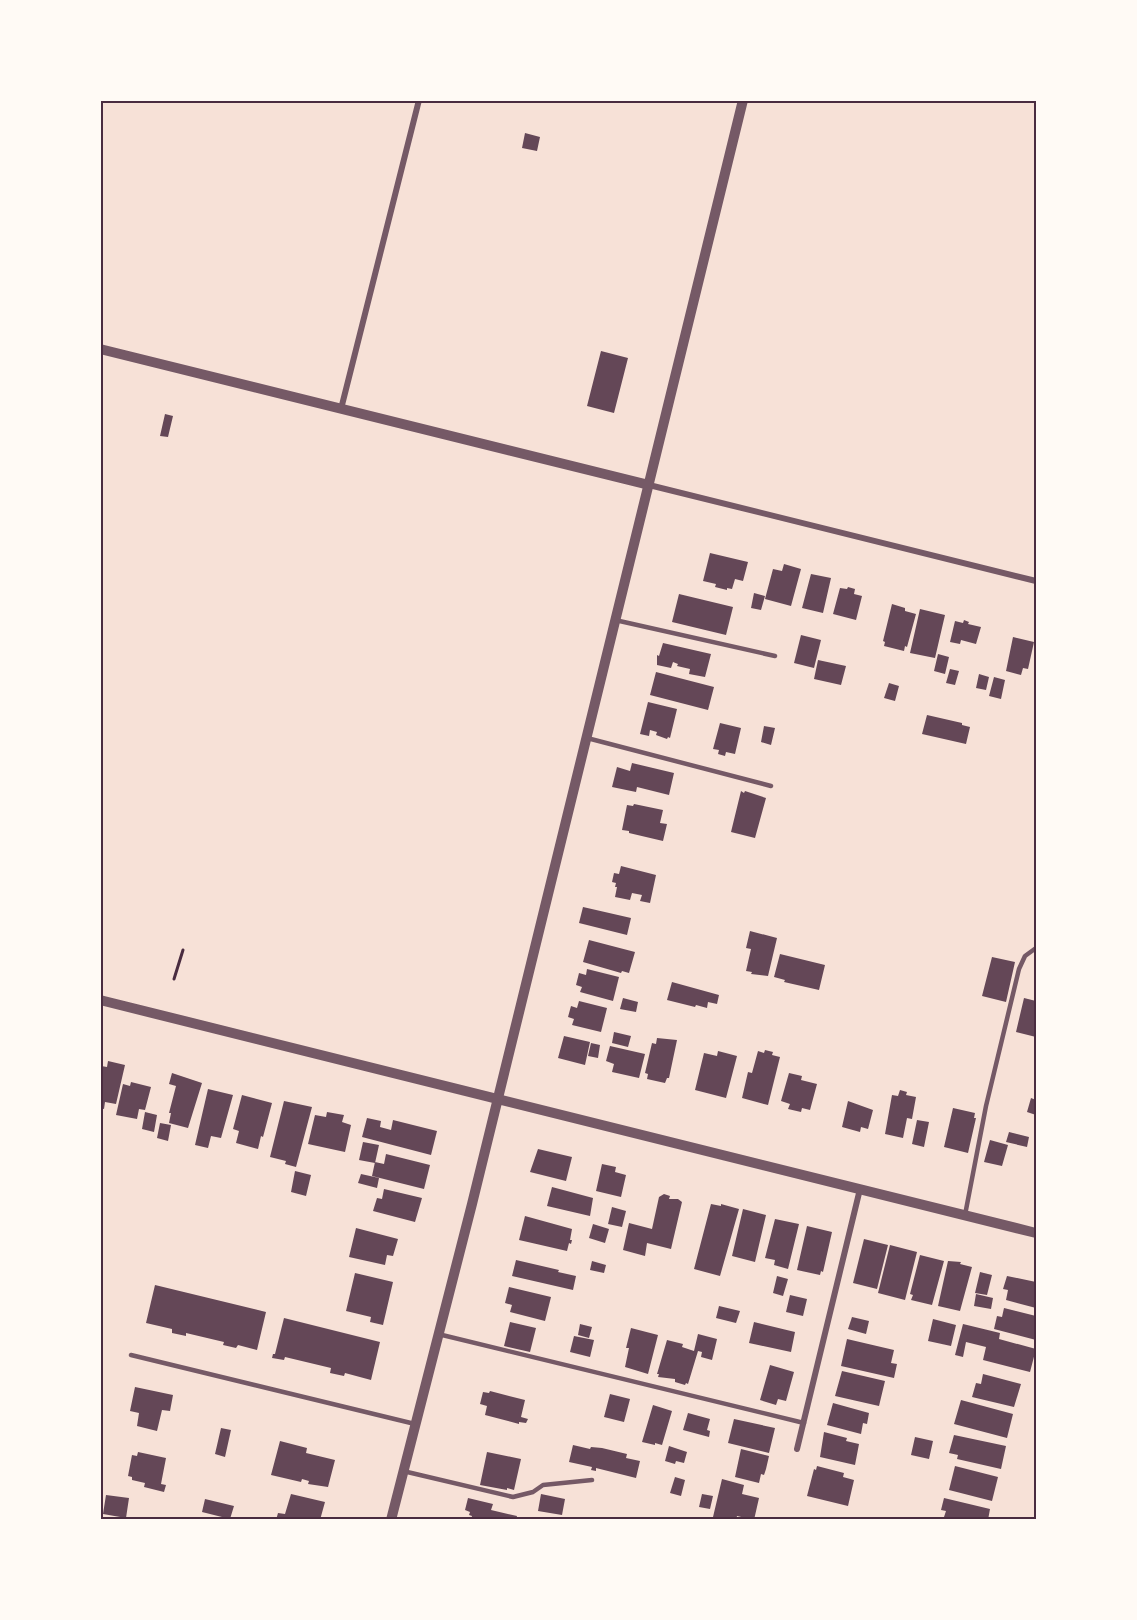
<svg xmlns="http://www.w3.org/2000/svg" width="1137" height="1620" viewBox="0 0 1137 1620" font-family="'PT Sans',sans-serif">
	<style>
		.building { fill: #644757 }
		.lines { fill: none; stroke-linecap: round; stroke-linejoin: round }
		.path { stroke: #4a2c40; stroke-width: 3 }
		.service { stroke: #755966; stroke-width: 4.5 }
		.minor { stroke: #755966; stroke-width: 6 }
		.tertiary { stroke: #755966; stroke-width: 10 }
		.neatline { fill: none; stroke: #4a2c40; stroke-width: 2 }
	</style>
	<rect width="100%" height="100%" fill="#f7e1d7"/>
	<path class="building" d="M525,133L540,137L537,151L522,148Z
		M601,351L628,358L614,413L587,406Z
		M165,414L173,416L168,437L160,436Z
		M710,553L748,562L743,581L735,579L732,589L727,588V590L715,587L716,584L703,581Z
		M784,564L801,569L791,606L765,599L773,569L782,571Z
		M811,574L831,578L823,613L802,608Z
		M848,587L855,589L854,594L862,596L856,620L833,614L840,588L847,589Z
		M754,593L765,596L761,610L751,608Z
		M679,594L733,607L726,635L672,622Z
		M892,604L905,608V611L916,614L907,647L905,646L904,651L884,646L885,642L883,641Z
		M920,609L945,615L935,658L910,653Z
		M964,620L969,622L968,624L981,627L976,644L961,640L960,644L950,642L955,621L963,623Z
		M801,635L821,640L814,668L794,663Z
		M1013,637L1034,642L1028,669L1023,668L1021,675L1006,671Z
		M663,643L711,654L705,677L689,674L690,669L677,666L678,664L673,662L671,668L657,665V655L659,656Z
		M938,654L949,657L945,674L934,671Z
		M818,660L846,666L841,685L814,679Z
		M950,669L959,671L955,685L946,683Z
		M656,672L714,687L708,710L650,695Z
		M979,674L989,677L986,690L976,688Z
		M994,677L1005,680L1001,699L989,696Z
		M889,683L899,686L895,701L884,698Z
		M648,702L677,709L670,738L668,737L667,739L656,735L657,732L650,730L649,736L640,734Z
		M927,715L962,723V725L970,727L966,744L922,734Z
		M720,723L741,728L735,754L726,752L725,756L718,754L719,750L713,749Z
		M764,726L775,728L771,745L761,742Z
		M632,763L674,773L669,795L637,787L636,792L612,787L617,767L630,771Z
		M741,791L744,793L745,791L766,798L755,838L731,832Z
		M634,804L663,810L660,823L667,824L663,841L629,833V831L622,830L627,805L633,806Z
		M621,866L656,875L650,903L640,901L642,895L632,893L630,900L615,897L617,887H615L616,883L612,882L614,873L619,874Z
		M583,907L631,918L627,935L579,923Z
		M750,931L777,938L768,976L751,974L752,972L746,971L751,949L746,948Z
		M589,940L635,952L629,973L622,971L621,973L583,962Z
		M780,954L825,965L819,990L784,982L785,980L774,977Z
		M992,957L1015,962L1006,1002L982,996Z
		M587,969L619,977L613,1001L580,992L582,987L576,985L579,973L586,975Z
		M672,982L719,995L717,1004L708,1002L707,1008L696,1005L695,1007L667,1000Z
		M623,998L638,1002L636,1012L620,1009Z
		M1024,998L1036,1001V1037L1016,1032Z
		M579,1001L607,1008L601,1032L572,1025L574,1019L568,1017L571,1006L577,1008Z
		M614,1032L631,1036L628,1047L612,1043Z
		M564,1036L590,1042L585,1065L558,1058Z
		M657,1038L677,1040L669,1078H667L665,1083L647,1079L648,1074L645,1073L652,1043L656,1044Z
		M591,1043L600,1045L598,1058L588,1056Z
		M610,1046L645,1054L639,1078L612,1072L614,1064L606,1061Z
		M765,1050L773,1052L772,1055L780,1057L768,1105L742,1098L748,1072L752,1073L758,1051L764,1053Z
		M718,1051L737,1056L726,1098L695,1090L704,1053L717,1056Z
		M108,1061L125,1065L116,1104L105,1102L104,1109L100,1108V1069L101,1066L107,1067Z
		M172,1073L202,1083L188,1128L169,1123L171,1113H169L176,1086L169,1084Z
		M789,1073L802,1076L801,1080L817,1084L810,1110L802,1108L801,1112L788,1109L790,1104L781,1101Z
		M131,1082L151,1087L145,1110L139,1109L137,1119L116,1115L123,1084L130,1086Z
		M208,1089L233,1095L221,1138L211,1136L208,1148L195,1145Z
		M900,1090L907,1092L906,1095L916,1097L912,1119L907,1118L903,1138L885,1134L892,1095L898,1096Z
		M242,1095L272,1103L263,1137L261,1136L258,1149L236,1143L239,1131L233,1129Z
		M1031,1098L1036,1100V1115L1027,1112Z
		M284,1101L312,1107L296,1167L285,1164L286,1161L270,1157Z
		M848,1101L873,1110L868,1129L861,1127L860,1132L842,1127Z
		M953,1108L975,1113L974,1118H976L968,1153L944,1147Z
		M145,1112L157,1115L154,1132L142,1129Z
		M327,1112L344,1115L342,1122L351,1125L345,1152L308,1144L315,1115L326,1117Z
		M367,1118L381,1121L380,1127L391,1130L393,1120L437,1131L431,1155L362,1137Z
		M917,1120L929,1122L924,1147L912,1144Z
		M160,1123L171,1125L168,1141L157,1138Z
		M1009,1132L1029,1137L1027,1147L1006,1142Z
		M990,1140L1008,1145L1002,1166L984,1162Z
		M363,1142L379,1145L375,1163L359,1160Z
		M538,1149L572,1157L566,1181L530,1172Z
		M386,1154L430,1165L424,1189L372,1176L375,1162L384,1164Z
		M602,1164L616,1167L615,1172L626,1175L621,1197L596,1191Z
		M295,1171L311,1175L306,1196L291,1192Z
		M361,1174L379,1178L377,1188L358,1183Z
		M552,1187L593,1198L590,1216L547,1206Z
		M384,1189L422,1198L415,1222L373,1211L377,1198L382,1199Z
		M664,1194L670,1196L669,1199H678L682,1202L671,1249L647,1243L645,1256L623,1250L629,1223L652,1229L659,1197Z
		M711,1204L721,1206V1204L739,1209L720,1276L694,1269Z
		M612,1207L626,1211L622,1227L608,1224Z
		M743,1209L766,1215L755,1262L732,1256Z
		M525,1216L572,1229L570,1240H572L571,1244L569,1243L567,1251L519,1240Z
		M775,1219L799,1224L788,1269L774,1265L775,1260L765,1258Z
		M593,1224L609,1229L605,1243L589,1238Z
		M807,1226L832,1232L823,1272L821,1271L820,1275L797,1270Z
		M356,1228L398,1239L393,1256L387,1255L385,1265L349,1257Z
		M864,1239L888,1245L877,1289L853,1283Z
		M890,1245L917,1252L905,1300L878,1293Z
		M920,1255L944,1261L932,1305L911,1300L913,1295L910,1294Z
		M516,1260L559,1270L558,1272L576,1276L573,1290L512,1276Z
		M592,1261L606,1265L604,1273L590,1270Z
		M948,1261L961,1262L960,1264L972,1267L960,1311L938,1306Z
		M980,1272L992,1275L987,1295L975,1293Z
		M355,1273L393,1282L383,1325L370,1322L371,1317L346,1311Z
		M777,1276L788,1279L783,1296L773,1293Z
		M1007,1276L1036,1282V1308L1006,1300L1008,1290L1003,1289Z
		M155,1285L266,1312L257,1350L238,1345L236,1348L223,1345L224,1342L186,1333V1336L172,1333V1329L146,1323Z
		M509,1287L551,1297L545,1321L510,1312L512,1305L505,1303Z
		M976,1294L993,1298L991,1309L974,1306Z
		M790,1295L807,1299L803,1316L786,1312Z
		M719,1306L740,1311L736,1323L716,1318Z
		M1004,1308L1036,1316V1340L994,1329L997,1316L1002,1317Z
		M852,1317L869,1321L866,1334L848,1329Z
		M284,1318L380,1342L371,1380L345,1373L344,1376L330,1373L331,1368L285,1357L284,1360L272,1358L273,1354H275Z
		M933,1319L956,1325L951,1346L928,1341Z
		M510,1322L536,1328L530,1352L504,1346Z
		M754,1322L795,1332L791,1352L749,1343Z
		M580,1324L592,1327L589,1338L578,1335Z
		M963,1324L1000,1333L999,1339L1036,1349L1030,1372L983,1360L986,1347L966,1342L963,1357L955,1355Z
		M631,1328L658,1335L648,1374L625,1367L629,1348H626Z
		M698,1334L717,1339L712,1360L701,1357L702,1352L698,1351L688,1384L686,1383L685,1385L675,1382V1379L658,1377L659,1374H657L667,1340L683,1344L682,1347L694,1351Z
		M574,1336L594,1340L590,1357L570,1352Z
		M847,1339L894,1350L891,1363L897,1364L894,1378L841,1366Z
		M770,1365L794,1372L786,1401L778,1399L776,1405L760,1400Z
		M842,1371L885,1381L879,1406L835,1396Z
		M983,1374L1021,1384L1014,1407L972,1397L976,1383L981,1384Z
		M135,1387L173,1395L170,1411L162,1410L157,1431L137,1426L139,1413L130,1411Z
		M490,1391L525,1400L521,1417L528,1419L526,1423L519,1422V1424L485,1415L487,1406L480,1404L483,1392L489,1393Z
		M610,1394L630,1399L624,1422L604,1417Z
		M961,1400L1013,1414L1007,1438L954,1424Z
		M833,1403L869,1413L867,1424L863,1423L861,1434L827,1425Z
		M653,1405L672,1411L662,1445L655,1443V1445L642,1442Z
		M688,1413L710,1419L707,1430L710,1431L709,1437L683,1430Z
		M734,1419L775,1428L769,1453L728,1443Z
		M221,1428L231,1430L225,1457L215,1454Z
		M824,1432L847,1438L846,1441L859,1444L855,1465L820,1457Z
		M954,1435L1006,1446L1001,1469L957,1459L958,1455L949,1453Z
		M915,1437L933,1441L929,1459L911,1455Z
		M280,1441L307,1448L306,1453L335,1460L328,1487L308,1484L309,1481L302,1479L301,1482L271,1475Z
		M573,1445L590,1449L591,1447L602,1448L627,1454L626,1458L640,1461L636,1478L596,1468V1471L591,1470L592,1467L569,1462Z
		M669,1446L687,1452L684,1463L676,1461L675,1464L665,1461Z
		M741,1449L769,1456L766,1469L764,1475L761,1474L759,1483L735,1477Z
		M138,1452L166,1458L161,1484L166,1485L164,1492L144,1487L145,1483L132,1480V1477L128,1476L132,1455L137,1456Z
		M487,1452L521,1459L514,1490L507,1488V1490L480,1485Z
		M817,1466L844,1473L843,1477L854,1480L848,1506L807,1496L814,1469L816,1470Z
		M955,1466L998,1477L992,1501L949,1490Z
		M675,1477L685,1480L681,1496L670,1493Z
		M722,1479L744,1485L742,1494L759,1498L754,1520L737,1516L736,1520L713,1517Z
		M291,1494L325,1502L320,1520H276L278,1513L285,1514Z
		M541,1494L565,1499L562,1515L538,1511Z
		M702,1494L713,1496L710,1509L699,1507Z
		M106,1495L129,1498L126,1518L103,1514Z
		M468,1498L493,1504L491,1510L517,1516L516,1520H471L472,1516L469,1515L470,1512L465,1510Z
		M944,1498L990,1509L988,1520H943L946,1511L941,1510Z
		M205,1499L234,1506L230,1519L202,1512Z"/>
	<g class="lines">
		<path class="path" d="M174,979L183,950"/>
		<path class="service" d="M615,620L775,656
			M587,738L771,786
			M965,1215L986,1106L1019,969L1025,956L1036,948
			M438,1334L804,1423
			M131,1355L415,1424
			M403,1471L513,1497L533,1492L543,1485L592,1480"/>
		<path class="minor" d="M341,409L419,100
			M649,485L1036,581
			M797,1449L860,1189"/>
		<path class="tertiary" d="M100,349L649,485
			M100,1000L1036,1233
			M391,1520L472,1204L743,100"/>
	</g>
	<rect width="1137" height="1620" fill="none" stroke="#fffaf5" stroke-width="204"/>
	<rect x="102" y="102" width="933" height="1416" class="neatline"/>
</svg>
